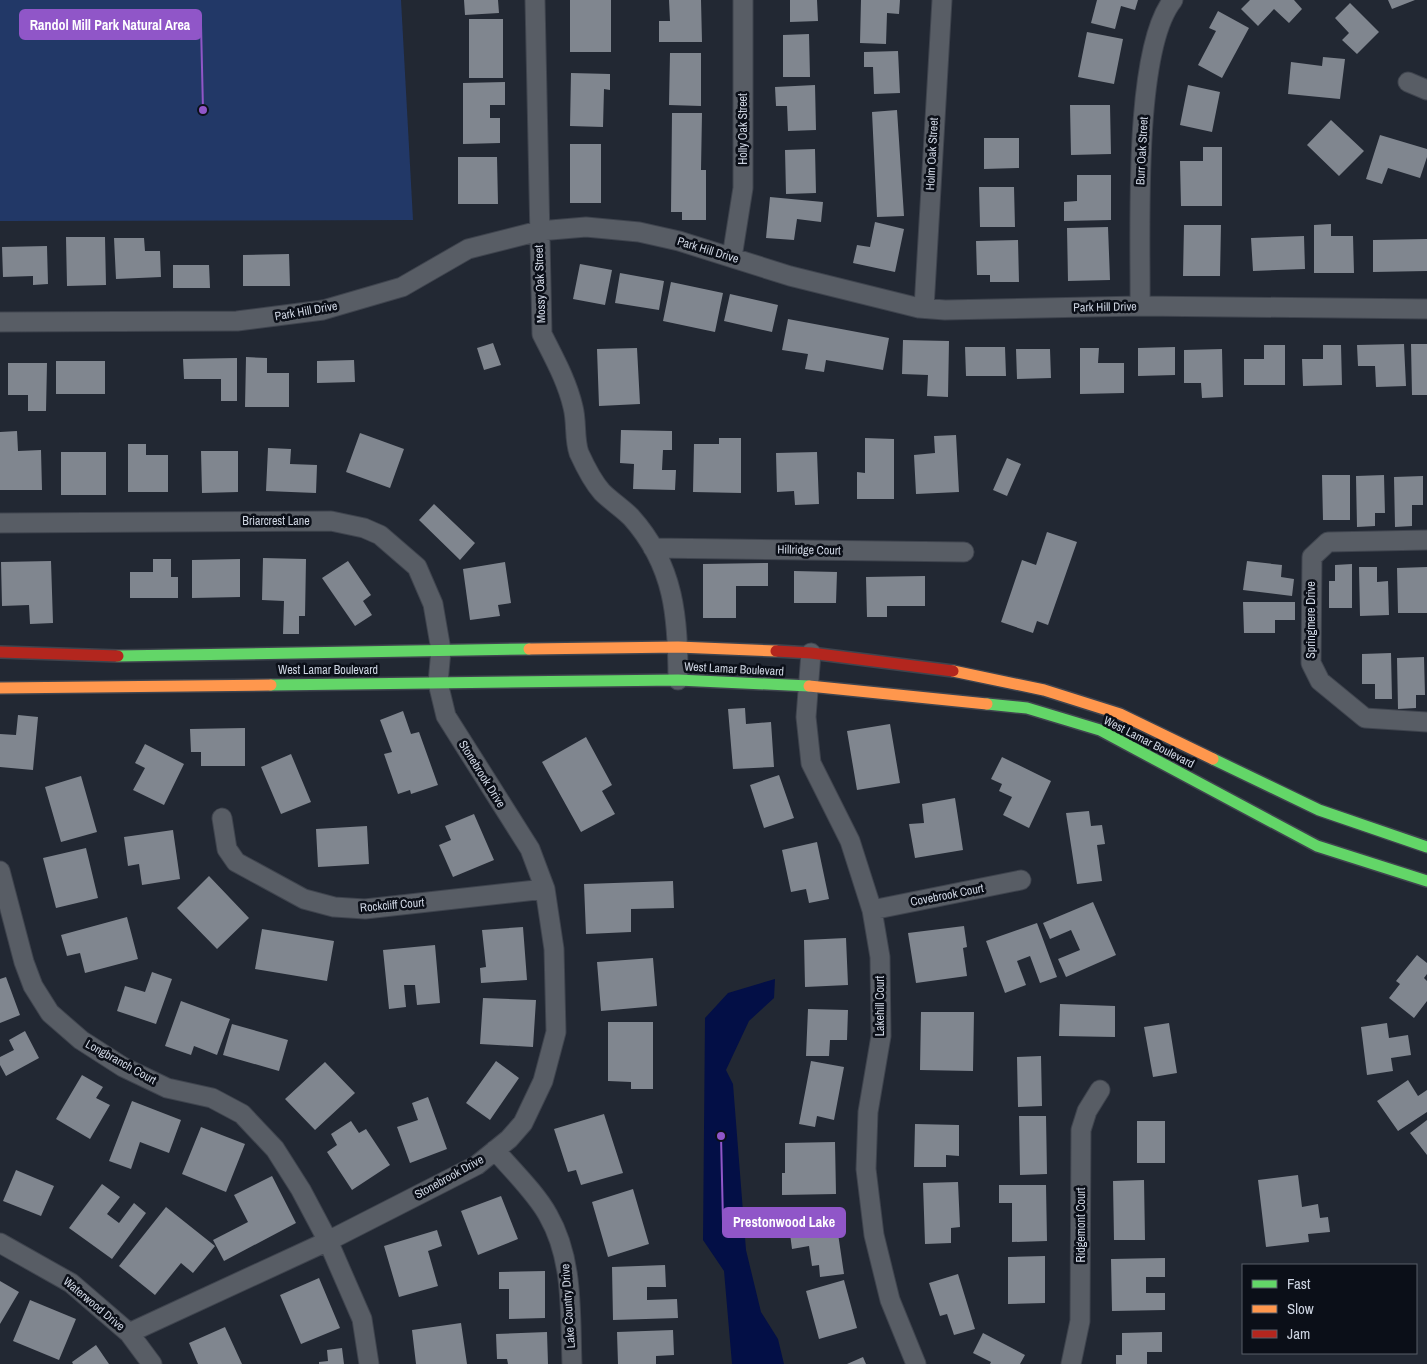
<svg xmlns="http://www.w3.org/2000/svg" width="1427" height="1364" viewBox="0 0 1427 1364" font-family="'Archivo Narrow',sans-serif">
	<style>
		.green { fill: #223867 }
		.water { fill: #030f46 }
		.building { fill: #80868f }
		.lines { fill: none; stroke-linecap: round; stroke-linejoin: round }
		.street-casing { stroke: #3f444e; stroke-width: 21 }
		.fast-casing { stroke: #3f444e; stroke-width: 14 }
		.slow-casing { stroke: #3f444e; stroke-width: 14 }
		.jam-casing { stroke: #3f444e; stroke-width: 14 }
		.street { stroke: #585d65; stroke-width: 19 }
		.fast { stroke: #63d668; stroke-width: 11 }
		.slow { stroke: #ff974d; stroke-width: 11 }
		.jam { stroke: #b3261e; stroke-width: 11 }
		.labels { text-anchor: middle; stroke-width: 5; stroke-linejoin: round; paint-order: stroke }
		.street-label { font-size: 12px; fill: #cdd4e1; stroke: #0b0f18 }
		.leader { fill: none; stroke: #9056c8; stroke-width: 2 }
		.callout-dot { fill: #9056c8; stroke: #0b0f18; stroke-width: 2 }
		.callout { fill: #9056c8; stroke: #9056c8; stroke-width: 2 }
		.callout-label { font-size: 14px; text-anchor: middle; font-weight: bold; fill: #fff }
	</style>
	<rect width="100%" height="100%" fill="#222833"/>
	<path class="green" d="M0,0H401L413,220L0,221Z"/>
	<path class="water" d="M775,979L774,998L749,1021L726,1070L733,1084L746,1250L761,1312L778,1339L784,1364H732L724,1271L703,1240L705,1018L728,993Z"/>
	<path class="building" d="M464,0H498L499,13L465,15Z
		M570,0H611V52H570Z
		M669,0H701L702,42H659V21H670Z
		M790,0H817L818,21L790,22Z
		M861,0H900L899,14L887,13L886,44L860,43Z
		M1097,0H1138L1135,10L1121,6L1115,29L1091,23Z
		M1250,0H1294L1302,9L1289,23L1274,9L1258,26L1241,9Z
		M1388,0H1415L1392,9Z
		M1350,3L1379,32L1357,54L1342,40L1349,33L1335,18Z
		M1218,11L1249,28L1222,78L1198,65L1216,31L1209,28Z
		M469,19H503V78H469Z
		M1087,32L1123,39L1114,84L1078,77Z
		M809,34L810,77H783V35Z
		M898,51L900,93L874,94L873,67H864V52Z
		M670,53H701V106L669,105Z
		M1323,57L1345,59L1340,99L1288,94L1291,62L1322,66Z
		M571,73L610,74V90L604,89L603,127L570,126Z
		M505,82V105H490V118H500V143L463,144V83Z
		M815,85L816,130L788,131L787,106H776L775,87Z
		M1188,85L1220,92L1212,132L1180,125Z
		M1070,105H1110L1111,154L1071,155Z
		M897,110L904,216L877,217L872,112Z
		M672,113H702L701,170H706V220H682V212H671Z
		M1331,120L1364,151L1339,176L1307,145Z
		M1380,135L1427,149V157L1420,178L1388,168L1382,184L1366,179Z
		M984,138H1019V168L984,169Z
		M570,144H601V203H570Z
		M1203,147H1222V206H1181L1180,161H1203Z
		M815,149L816,193L786,194L785,150Z
		M458,157H497L498,204H458Z
		M1077,175H1111V220L1064,221V202L1077,201Z
		M979,187H1014L1015,227H980Z
		M770,197L823,202L821,222L797,219L794,240L766,238Z
		M875,222L904,229L895,272L853,263L857,245L870,247Z
		M1331,224V236H1353L1354,273H1314V225Z
		M1184,225H1221L1220,276H1183Z
		M1108,227L1110,280L1068,281L1067,228Z
		M1304,236L1305,269L1253,271L1251,238Z
		M66,237H105L106,285L67,286Z
		M114,238H144L145,251H160L161,277L116,279Z
		M1427,239V271L1373,272V240Z
		M1018,240L1019,282H990V275H977L976,241Z
		M47,246L48,284L33,285V276L3,277L2,247Z
		M289,254L290,286H243V255Z
		M580,264L612,270L605,305L573,299Z
		M173,265H209L210,288H173Z
		M620,273L664,281L659,310L615,303Z
		M671,282L723,293L715,332L663,321Z
		M730,294L778,305L772,332L724,321Z
		M788,319L889,338L883,370L826,360L824,372L805,369L808,354L782,350Z
		M903,340L949,341L948,397L927,396L928,375L902,374Z
		M493,343L501,365L484,370L477,348Z
		M1404,344L1406,386L1376,387L1375,366H1358L1357,345Z
		M1411,344H1427V395H1412Z
		M1264,345H1285V385H1244V359H1264Z
		M1323,345H1341L1342,385L1303,386L1302,359H1323Z
		M965,347H1005L1006,376H966Z
		M1175,347V375L1138,376V348Z
		M637,348L640,404L599,406L597,349Z
		M1080,348H1099L1098,363H1124V393L1080,394Z
		M1016,349H1050L1051,378L1017,379Z
		M1222,349L1223,397L1202,398L1201,383H1184V350Z
		M246,357L267,358V373H289V407H245Z
		M237,358V401H221V379H184L183,359Z
		M354,360L355,382L317,383V361Z
		M56,361H105V394H56Z
		M8,363H47L46,411H28V395H8Z
		M621,430L672,431V450H663L662,470H676L675,490L633,489L634,464L620,463Z
		M17,431L18,451L41,450L42,490H0V432Z
		M360,433L404,449L390,488L346,472Z
		M956,435L959,492L916,494L914,455L935,453L934,436Z
		M719,438H741V493L693,492L694,444H719Z
		M865,438L894,439V499H857V472L865,473Z
		M128,444H146V455H168V492H128Z
		M268,448L291,449L290,464L317,465L316,493L266,491Z
		M201,451H238V492L202,493Z
		M61,452H106V495H61Z
		M817,452L819,504L795,505L794,491L777,492L776,453Z
		M1007,458L1021,464L1007,496L993,490Z
		M1322,475H1350V520H1323Z
		M1384,475L1385,513H1375V526L1357,527L1356,476Z
		M1423,476V505H1412V526L1395,527L1394,477Z
		M434,504L475,543L460,560L419,520Z
		M1047,532L1077,542L1048,625L1037,621L1033,633L1001,622L1022,560L1036,565Z
		M263,558L306,559L305,616H299V634H283L284,601L262,600Z
		M153,559H171V577H178V598H130V572H153Z
		M240,559V597L192,598V560Z
		M51,561L53,623L30,624L29,605L2,606L1,562Z
		M348,561L371,595L363,601L372,615L355,626L322,578Z
		M1247,561L1282,565L1281,577L1294,579L1292,596L1243,590Z
		M505,562L511,603L498,605L500,616L470,620L463,569Z
		M768,563V586H736V618H703V564Z
		M1352,564V608H1329V581H1335V565Z
		M1359,567H1377V582L1388,581L1389,615L1360,616Z
		M1427,567V613H1398L1397,568Z
		M794,571L837,572L836,603H794Z
		M925,576V606H887V617H867L866,577Z
		M1243,602H1295V620H1275V633H1244Z
		M1391,653L1392,699H1375V684H1362V654Z
		M1424,657L1425,695H1416V708L1398,709L1397,658Z
		M745,708L746,724L771,722L774,767L733,769L728,709Z
		M403,711L411,734L419,732L438,785L411,794L410,790L398,794L384,754L392,752L380,720Z
		M18,715L38,717L33,770L0,767V734L16,735Z
		M890,724L900,783L857,790L847,731Z
		M245,728V766H201V752H191L190,729Z
		M586,737L612,785L602,791L615,814L581,832L542,762Z
		M145,744L184,764L164,805L133,790L145,768L135,763Z
		M291,754L311,802L281,814L261,767Z
		M1002,757L1051,781L1029,828L1003,815L1012,797L999,791L1002,784L991,779Z
		M779,775L794,818L764,828L750,785Z
		M81,776L97,832L61,842L45,787Z
		M955,798L963,850L915,858L909,824L924,823L922,804Z
		M1089,811L1091,826L1102,825L1105,844L1097,845L1102,881L1077,884L1066,813Z
		M474,814L494,860L453,877L439,845L451,840L445,826Z
		M367,826L369,864L318,867L316,829Z
		M173,830L180,879L142,885L139,864L128,866L124,837Z
		M817,842L829,899L809,903L806,889L791,892L782,850Z
		M86,848L98,898L56,908L43,858Z
		M209,876L249,918L217,949L177,908Z
		M673,881L674,908L631,909V932L586,934L584,884Z
		M1093,902L1116,955L1066,977L1058,959L1080,950L1071,930L1050,939L1043,923Z
		M127,917L138,959L85,973L80,953L67,956L61,935Z
		M1037,923L1057,977L1040,983L1030,956L1017,961L1026,985L1005,993L986,941Z
		M964,926L967,947L963,948L967,976L916,983L908,933Z
		M523,927L527,980L481,983L480,968L486,967L482,930Z
		M262,929L334,941L327,981L255,969Z
		M846,938L848,985L805,987L804,940Z
		M435,945L440,1003L417,1005L415,985H404L406,1007L389,1009L383,950Z
		M1417,955L1427,963V974L1424,978L1427,981V1001L1414,1018L1389,998L1400,984L1396,981Z
		M653,958L657,1006L601,1011L597,962Z
		M152,972L172,979L156,1024L117,1011L125,986L145,992Z
		M6,977L20,1015L0,1023V979Z
		M483,998L536,1000L533,1047L480,1044Z
		M181,1001L230,1019L217,1055L194,1046L191,1055L165,1046Z
		M1060,1004L1115,1006V1037L1059,1036Z
		M808,1009L848,1010L847,1040H830L829,1056H806Z
		M921,1012H974L973,1071L920,1070Z
		M608,1022H653V1089H631V1082L608,1081Z
		M1169,1023L1177,1073L1153,1077L1144,1027Z
		M1387,1023L1389,1038L1408,1035L1411,1055L1391,1058L1393,1071L1367,1075L1361,1027Z
		M232,1024L288,1040L279,1071L223,1055Z
		M25,1031L39,1058L6,1076L0,1065V1057L14,1050L9,1040Z
		M1041,1056L1042,1106L1018,1107L1017,1057Z
		M496,1061L519,1078L490,1120L466,1103Z
		M811,1061L844,1067L834,1120L817,1116L815,1127L799,1124Z
		M325,1062L355,1093L315,1130L285,1099Z
		M82,1075L103,1087L96,1098L110,1105L90,1139L56,1119Z
		M1408,1080L1418,1096L1427,1090V1112L1398,1131L1377,1101Z
		M428,1097L447,1149L410,1163L397,1127L418,1120L412,1103Z
		M132,1101L181,1120L169,1153L140,1142L131,1169L109,1161Z
		M604,1114L623,1173L581,1185L576,1170L568,1172L554,1129Z
		M1019,1116H1046L1047,1174L1020,1175Z
		M1427,1120V1155L1410,1133Z
		M351,1121L359,1133L366,1129L390,1165L352,1190L327,1152L337,1145L331,1134Z
		M1137,1121H1165V1163H1137Z
		M915,1124L959,1125V1156L946,1155V1167H914Z
		M201,1127L245,1144L226,1192L182,1174Z
		M835,1142L836,1194L782,1195V1173H785V1143Z
		M16,1170L54,1186L41,1216L3,1201Z
		M1298,1175L1302,1207L1318,1204L1320,1218L1328,1217L1330,1232L1308,1234L1309,1242L1266,1247L1258,1180Z
		M272,1176L296,1223L224,1261L213,1240L248,1222L234,1195Z
		M1144,1180L1145,1240H1114L1113,1181Z
		M958,1182L960,1227L951,1228V1243L925,1244L923,1183Z
		M102,1184L120,1197L107,1214L119,1223L134,1203L146,1213L112,1259L69,1228Z
		M999,1185H1046L1047,1241L1012,1242V1203H999Z
		M633,1189L649,1244L608,1257L592,1202Z
		M501,1196L518,1239L478,1255L461,1211Z
		M166,1207L215,1246L193,1273L181,1263L155,1295L119,1266Z
		M836,1220L844,1274L820,1277L819,1265L812,1266L809,1246L792,1249L789,1226Z
		M437,1230L442,1246L428,1251L438,1286L399,1297L384,1246Z
		M1045,1256V1303L1008,1304V1257Z
		M1165,1258V1277H1146V1293H1165V1310L1112,1311L1111,1259Z
		M665,1265L666,1287H647V1300L677,1299L678,1318L613,1320L612,1267Z
		M545,1271V1318L509,1319V1289H499V1272Z
		M958,1274L975,1329L954,1335L947,1314L940,1316L929,1283Z
		M319,1278L340,1328L301,1344L280,1295Z
		M844,1280L857,1328L819,1339L806,1291Z
		M0,1281L19,1292L0,1324Z
		M30,1300L76,1319L59,1360L13,1341Z
		M461,1323L467,1364H416L412,1330Z
		M225,1327L242,1364H198L189,1343Z
		M673,1330L674,1355L656,1356V1364H618L617,1332Z
		M547,1332L548,1364H508L507,1359H497L496,1334Z
		M1162,1332V1352H1147V1364H1116V1355H1122V1333Z
		M983,1333L1025,1355L1020,1364H990L991,1362L973,1353Z
		M96,1345L109,1364H73L72,1362Z
		M342,1348L344,1364H319V1362L328,1361L327,1350Z
		M863,1357L866,1364H847Z"/>
	<g class="lines">
		<g class="street-casing">
			<path id="street" d="M535,0L542,334C554,358 567,381 573,407C577,422 574,439 579,453C584,464 594,483 602,492C611,501 622,508 631,517C675,566 678,618 678,680
				M1408,82L1427,90
				M732,257L743,188V0
				M1140,306C1141,238 1132,51 1173,0
				M924,308L942,0
				M0,322L237,321L323,310L402,287L468,249L539,231L586,227L639,232L679,241L790,276L919,308L945,310L1140,306L1427,309
				M0,523L331,521L364,528L380,535L417,567L433,604L441,650L438,683L446,716L530,849L545,889L554,949L556,1032L543,1081L523,1123L509,1139L477,1165L328,1241L129,1333
				M1427,540L1328,542L1312,557L1311,663L1320,681L1365,718L1427,722
				M653,548L964,552
				M811,653L806,717L811,763L850,841L872,910L880,957L881,1036L868,1112L866,1169L874,1235L890,1300L916,1364
				M222,818L227,849L236,862L304,899L334,907L365,909L545,889
				M0,871L24,962L33,986L50,1013L81,1040L123,1067L167,1088L212,1098L242,1114L275,1149L301,1190L328,1241L362,1319L369,1364
				M872,910L1021,880
				M495,1150C512,1170 536,1193 548,1215C574,1260 570,1314 572,1364
				M0,1243L71,1283L129,1333L152,1364
				M1071,1364L1080,1321L1081,1130L1087,1111L1100,1090"/>
		</g>
		<g class="fast-casing">
			<path id="fast" d="M118,656L529,649
				M271,685L678,680L809,686
				M987,704L1027,708L1100,730L1317,846L1427,881
				M1213,759L1319,810L1427,847"/>
		</g>
		<g class="slow-casing">
			<path id="slow" d="M529,649L678,647L776,651
				M953,671L1044,690L1120,714L1213,759
				M809,686L987,704
				M0,688L271,685"/>
		</g>
		<g class="jam-casing">
			<path id="jam" d="M776,651L811,653L953,671
				M0,652L118,656"/>
		</g>
		<use href="#street" class="street"/>
		<use href="#fast" class="fast"/>
		<use href="#slow" class="slow"/>
		<use href="#jam" class="jam"/>
	</g>
	<g class="labels">
		<g class="street-label">
			<text transform="translate(743 129) rotate(-90)" y="4">Holly Oak Street</text>
			<text transform="translate(1142 151) rotate(-87)" y="4">Burr Oak Street</text>
			<text transform="translate(932 154) rotate(-87)" y="4">Holm Oak Street</text>
			<text transform="translate(708 250) rotate(17)" y="4">Park Hill Drive</text>
			<text transform="translate(540 284) rotate(-92)" y="4">Mossy Oak Street</text>
			<text transform="translate(1105 307) rotate(-1)" y="4">Park Hill Drive</text>
			<text transform="translate(306 311) rotate(-10)" y="4">Park Hill Drive</text>
			<text x="276" y="525">Briarcrest Lane</text>
			<text transform="translate(809 550) rotate(1)" y="4">Hillridge Court</text>
			<text transform="translate(1311 620) rotate(-90)" y="4">Springmere Drive</text>
			<text transform="translate(734 669) rotate(3)" y="4">West Lamar Boulevard</text>
			<text x="328" y="674">West Lamar Boulevard</text>
			<text transform="translate(1149 742) rotate(27)" y="4">West Lamar Boulevard</text>
			<text transform="translate(482 774) rotate(58)" y="4">Stonebrook Drive</text>
			<text transform="translate(947 895) rotate(-11)" y="4">Covebrook Court</text>
			<text transform="translate(392 905) rotate(-5)" y="4">Rockcliff Court</text>
			<text transform="translate(880 1006) rotate(-90)" y="4">Lakehill Court</text>
			<text transform="translate(121 1062) rotate(29)" y="4">Longbranch Court</text>
			<text transform="translate(449 1177) rotate(-29)" y="4">Stonebrook Drive</text>
			<text transform="translate(1081 1225) rotate(-90)" y="4">Ridgemont Court</text>
			<text transform="translate(94 1304) rotate(40)" y="4">Waterwood Drive</text>
			<text transform="translate(568 1306) rotate(-94)" y="4">Lake Country Drive</text>
		</g>
	</g>
	<path class="leader" d="M203 110L201 25M721 1136L723 1222"/>
	<g class="callout-dot">
		<circle cx="203" cy="110" r="5"/>
		<circle cx="721" cy="1136" r="5"/>
	</g>
	<g class="callout">
		<rect x="20" y="10" width="181" height="29" rx="5"/>
		<rect x="723" y="1208" width="122" height="29" rx="5"/>
	</g>
	<g class="callout-label">
		<text x="110" y="30">Randol Mill Park Natural Area</text>
		<text x="784" y="1227">Prestonwood Lake</text>
	</g>
	<rect x="1242" y="1264" width="175" height="90" fill="#0b0f18" stroke="#595e68"/>
	<rect x="1252" y="1280" width="25" height="8" fill="#63d668" stroke="#595e68"/>
	<text x="1287" y="1289" font-size="15" fill="#cdd4e1">Fast</text>
	<rect x="1252" y="1305" width="25" height="8" fill="#ff974d" stroke="#595e68"/>
	<text x="1287" y="1314" font-size="15" fill="#cdd4e1">Slow</text>
	<rect x="1252" y="1330" width="25" height="8" fill="#b3261e" stroke="#595e68"/>
	<text x="1287" y="1339" font-size="15" fill="#cdd4e1">Jam</text>
</svg>
